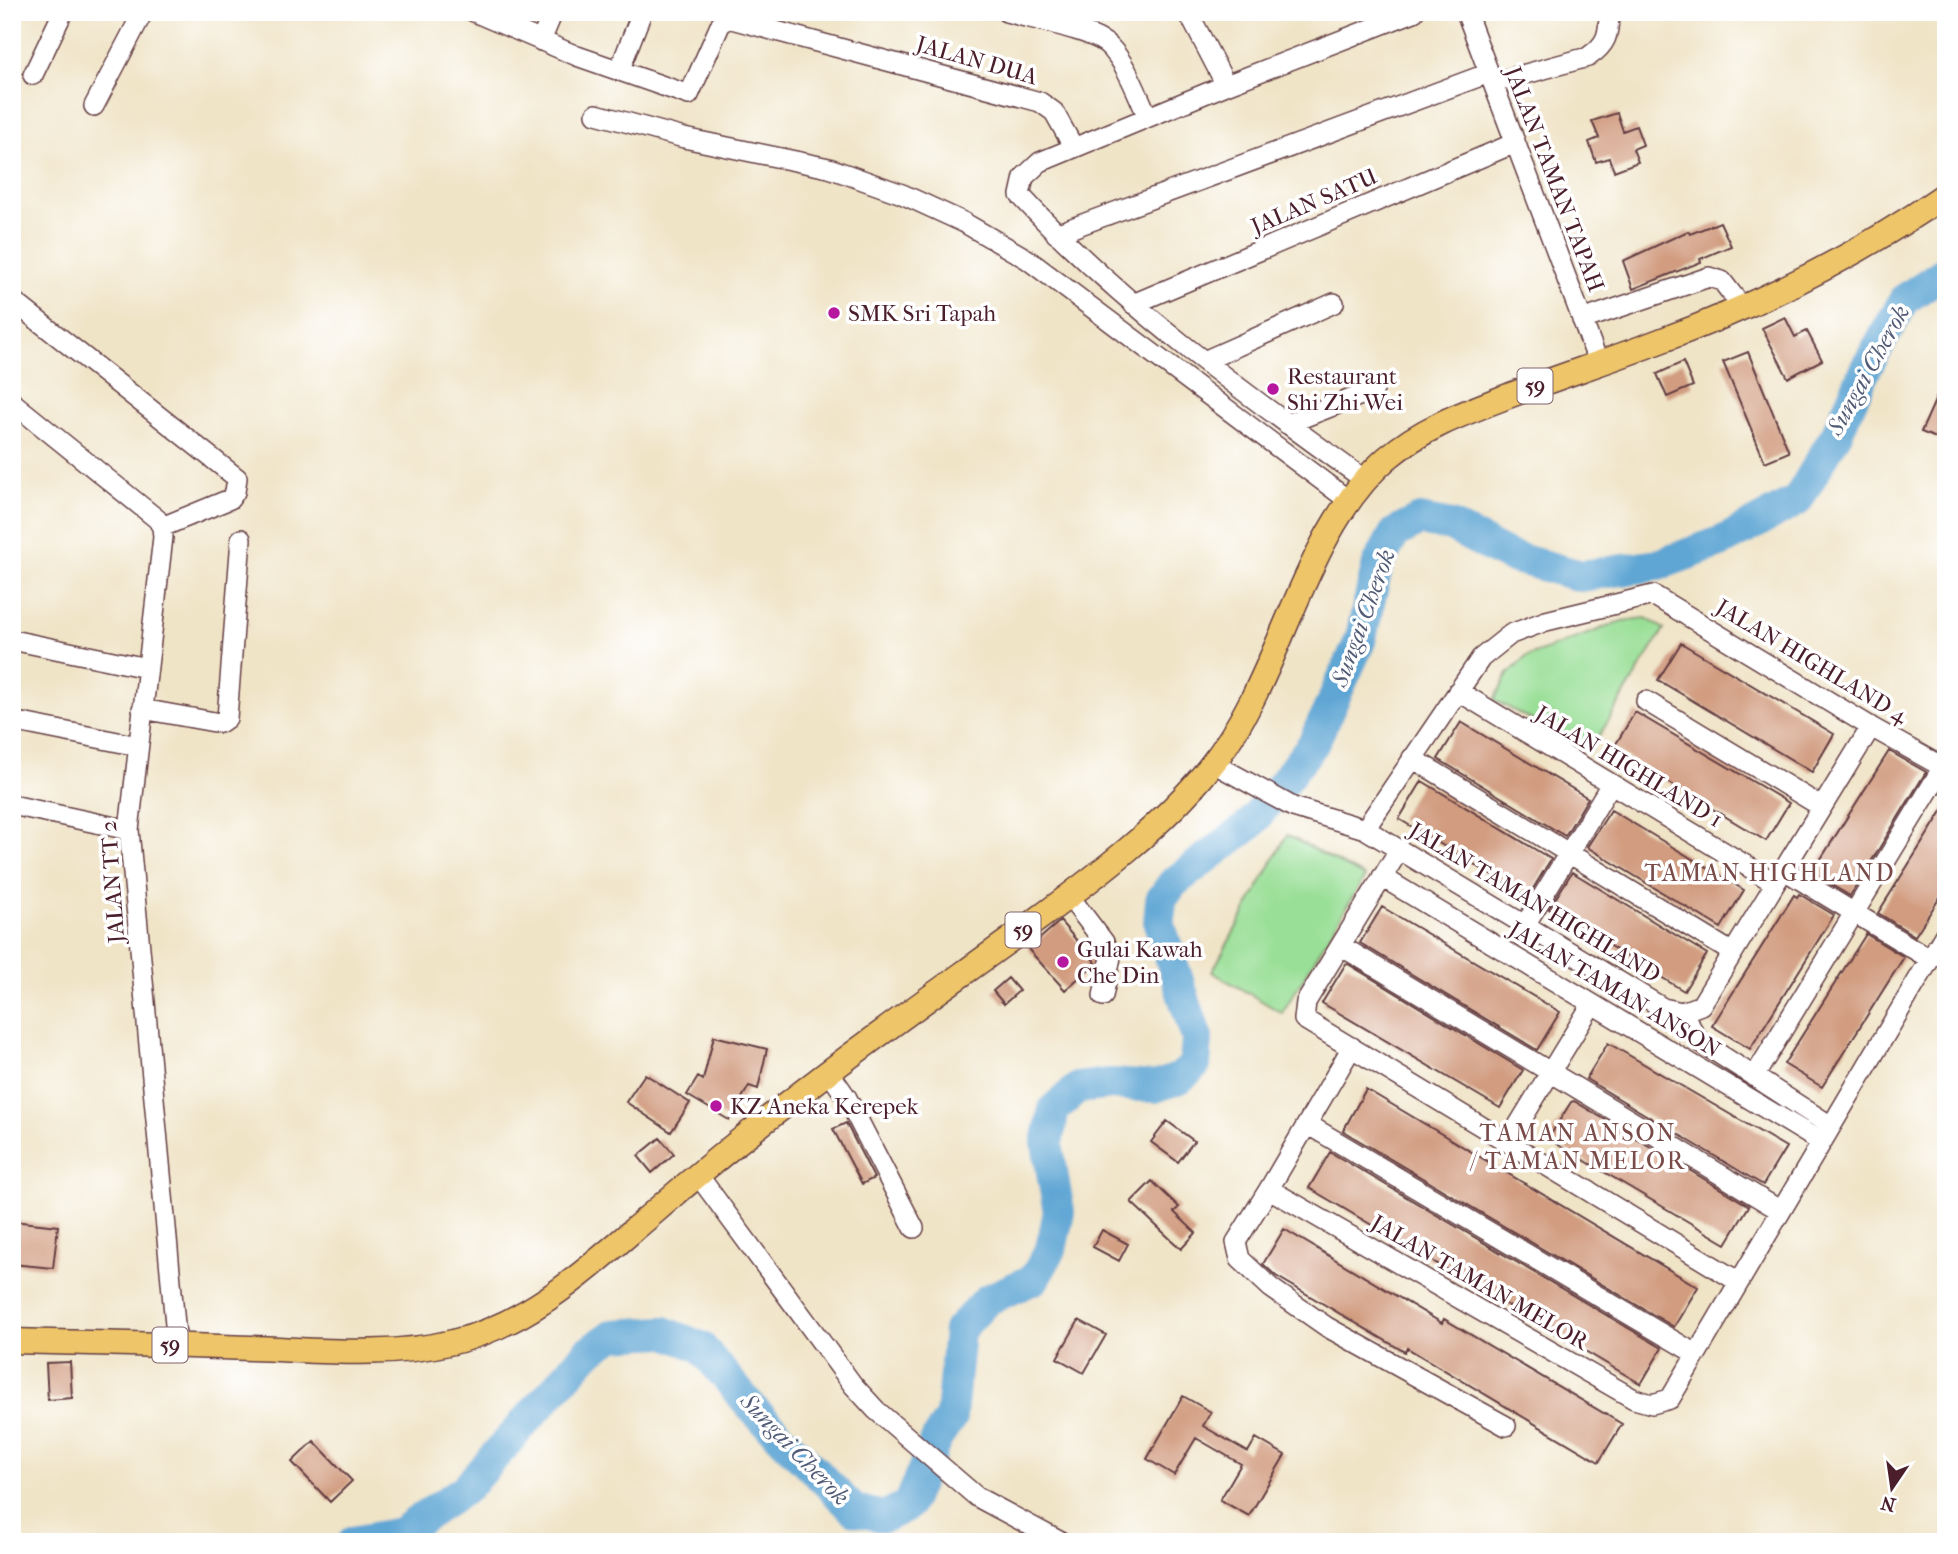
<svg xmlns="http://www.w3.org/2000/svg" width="1958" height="1554" viewBox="0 0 1958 1554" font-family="'IM FELL French Canon',serif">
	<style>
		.green { fill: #9adf97; stroke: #727f61; stroke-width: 2 }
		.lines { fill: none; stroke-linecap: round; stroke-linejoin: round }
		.river { stroke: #5ea6d4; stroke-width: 32 }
		.building { fill: #d19c80 }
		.minor-casing { stroke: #633d42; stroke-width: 22 }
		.major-casing { stroke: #633d42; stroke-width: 27 }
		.minor { stroke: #fff; stroke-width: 19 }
		.major { stroke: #eec569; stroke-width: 24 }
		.poi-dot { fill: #b5179e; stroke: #fff; stroke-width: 2.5 }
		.labels { text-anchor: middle; stroke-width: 7; stroke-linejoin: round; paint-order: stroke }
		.shield { fill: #fff; stroke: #80626b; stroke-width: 2 }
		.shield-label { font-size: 21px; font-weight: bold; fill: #4a1f2b }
		.street-label { font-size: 23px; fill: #4a1f2b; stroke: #fff }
		.poi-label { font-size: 23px; fill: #4a1f2b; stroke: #fff; text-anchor: start }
		.water-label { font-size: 24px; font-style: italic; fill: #535c77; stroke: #fff }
		.neighbourhood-label { font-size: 24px; letter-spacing: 2px; fill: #794b49; stroke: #fff }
	</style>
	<rect width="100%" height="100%" fill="#fff"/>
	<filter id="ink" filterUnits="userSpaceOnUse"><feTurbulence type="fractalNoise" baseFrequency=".0143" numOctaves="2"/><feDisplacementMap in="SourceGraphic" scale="14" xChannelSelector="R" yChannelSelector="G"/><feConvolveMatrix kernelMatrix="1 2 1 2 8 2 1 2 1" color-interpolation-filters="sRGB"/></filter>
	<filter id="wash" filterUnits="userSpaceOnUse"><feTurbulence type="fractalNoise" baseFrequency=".00686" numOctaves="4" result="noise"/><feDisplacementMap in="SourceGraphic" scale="28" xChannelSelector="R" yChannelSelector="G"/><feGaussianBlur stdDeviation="1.57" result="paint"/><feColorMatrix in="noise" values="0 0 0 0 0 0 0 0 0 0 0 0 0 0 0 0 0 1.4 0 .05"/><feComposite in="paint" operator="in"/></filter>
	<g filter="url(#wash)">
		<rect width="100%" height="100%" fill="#f0e4c7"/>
		<path class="green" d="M1646,618L1664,629L1590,751L1494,700L1508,674L1526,657L1622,621Z
			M1287,835L1365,877L1282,1013L1212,972Z"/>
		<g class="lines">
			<path class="river" d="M353,1542L400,1533L465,1489L588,1352L613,1335L664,1332L701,1347L753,1409L854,1510L884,1517L908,1505L937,1438L951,1417L959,1330L987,1300L1034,1279L1051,1249L1059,1212L1047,1143L1054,1109L1078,1088L1110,1084L1155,1087L1180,1078L1195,1065L1197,1038L1159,923L1161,900L1173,883L1251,824L1313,744L1360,641L1378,564L1395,533L1420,520L1451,526L1508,556L1581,576L1658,565L1723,541L1797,501L1837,433L1866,368L1905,299L1946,271"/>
		</g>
		<g id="blocks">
			<path class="building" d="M1617,113L1623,131L1636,126L1643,145L1633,149L1638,162L1614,171L1609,158L1596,162L1589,142L1599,138L1592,121Z
				M1720,222L1731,246L1700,259L1701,262L1633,289L1623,261L1688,231L1690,234Z
				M1785,317L1795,337L1807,331L1822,360L1788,378L1762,328Z
				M1748,352L1789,452L1765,462L1723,362Z
				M1683,362L1693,386L1667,397L1657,374Z
				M1946,376V442L1921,432Z
				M1681,643L1834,734L1812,772L1658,680Z
				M1635,712L1789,803L1766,841L1613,749Z
				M1461,722L1588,798L1565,836L1438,759Z
				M1889,751L1926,772L1850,896L1812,873Z
				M1422,781L1551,859L1528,897L1399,819Z
				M1946,805V888L1915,936L1878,913Z
				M1611,810L1744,890L1721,928L1587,847Z
				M1572,872L1707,954L1684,991L1549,909Z
				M1799,894L1834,915L1750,1049L1712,1026L1794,895L1797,897Z
				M1382,907L1560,1012L1537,1050L1360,943Z
				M1060,921L1096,963L1065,990L1028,949Z
				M1866,934L1904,957L1822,1087L1784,1064Z
				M1348,964L1523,1070L1500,1108L1322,1003L1345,965Z
				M1008,978L1019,991L1004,1004L993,991Z
				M714,1036L767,1049L758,1089L749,1086L729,1120L687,1095L698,1077L703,1080Z
				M1608,1043L1786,1147L1763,1185L1586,1079Z
				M645,1074L690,1103L671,1132L626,1102Z
				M1366,1089L1698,1287L1674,1327L1343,1131Z
				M1574,1101L1749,1206L1726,1244L1548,1139L1571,1102Z
				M1167,1121L1194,1141L1178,1162L1151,1142Z
				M846,1123L874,1178L862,1184L833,1129Z
				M660,1138L674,1154L652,1173L638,1156Z
				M1330,1152L1662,1348L1641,1384L1309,1188Z
				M1152,1181L1179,1207L1174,1212L1196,1233L1181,1249L1131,1202Z
				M12,1221L58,1226L53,1268L12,1264Z
				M1284,1229L1442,1323L1444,1319L1622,1424L1599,1462L1407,1348L1405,1352L1276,1276L1263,1264Z
				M1102,1230L1128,1244L1119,1261L1093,1247Z
				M1079,1320L1106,1335L1084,1373L1057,1358Z
				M70,1362L72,1398L48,1400L46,1363Z
				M1183,1396L1211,1412L1203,1426L1248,1452L1256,1438L1285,1455L1249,1516L1220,1500L1241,1464L1196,1438L1174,1475L1147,1459Z
				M314,1441L352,1481L330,1502L292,1462Z"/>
		</g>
	</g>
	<g filter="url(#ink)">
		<use href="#blocks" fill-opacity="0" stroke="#633d42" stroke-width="2"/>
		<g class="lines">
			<g class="minor-casing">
				<path id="minor" d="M474,12L577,56L689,95L726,12
					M1006,12C1030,19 1093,30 1109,46C1127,64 1137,94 1148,117
					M1188,12L1226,85
					M1466,12L1599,364
					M724,17L1040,102L1054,112L1074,148
					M541,41L553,12
					M619,71L642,12
					M33,75L63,12
					M1493,83L1588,57C1607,44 1609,35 1609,12
					M94,106L143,12
					M596,114L684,138L829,168L902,194L963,222L1027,259L1348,500
					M1056,234L1489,73
					M12,300L237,478L235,492L230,499L162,527
					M1133,304L1515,143
					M1582,320L1709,277L1722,281L1742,307
					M1204,361L1334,303
					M12,402L157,519L162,527L163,537L129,830L177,1346
					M1287,424L1374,390
					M1365,480C1244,393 1121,305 1020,195L1024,177L1040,162L1226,85L1414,12
					M12,640L147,668
					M1458,691L1775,883
					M1646,701L1822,807
					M142,709L220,723L227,718L241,539
					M12,721L138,746
					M1412,758L1733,953
					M1213,763L1293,807L1365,829L1663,1008L1682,1012
					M12,805L129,830
					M1365,829L1481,658L1511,634L1546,621L1653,595L1871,727L1946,769
					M1399,850L1306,1002L1304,1019L1739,1282
					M1784,870L1930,959
					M1382,877L1821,1142
					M1069,896L1104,942L1111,957L1103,996
					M1525,925L1611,784
					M1341,946L1781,1211
					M1682,1012L1701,1005L1871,727
					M1682,1012L1699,1041L1831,1126
					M1352,1047L1269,1189L1236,1242L1240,1259L1271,1288L1327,1327L1506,1426
					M829,1072L847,1098L914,1228
					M1754,1077L1943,767
					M1307,1124L1696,1354
					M1508,1142L1592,1004
					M698,1175L853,1385L876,1410L977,1497L1061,1542
					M1269,1189L1634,1399L1652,1404L1670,1399L1946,932"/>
			</g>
			<g class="major-casing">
				<path id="major" d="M12,1341C92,1343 171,1345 251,1348C318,1350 388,1358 453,1342C533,1323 592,1265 652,1214C697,1175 743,1137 791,1101C866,1042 945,987 1022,931C1088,882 1158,832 1210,767C1284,675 1299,536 1387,458C1421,429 1461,414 1503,398C1555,378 1608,361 1660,341C1760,304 1859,255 1946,194"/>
			</g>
			<use href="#minor" class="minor"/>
			<use href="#major" class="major"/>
		</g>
	</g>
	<g class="poi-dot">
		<circle cx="834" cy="313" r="7"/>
		<circle cx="1273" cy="389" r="7"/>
		<circle cx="1063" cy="962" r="7"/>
		<circle cx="716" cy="1106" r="7"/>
	</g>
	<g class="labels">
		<g class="shield">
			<rect x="1517.5" y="368.5" width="35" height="35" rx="5"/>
			<rect x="1005.5" y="912.5" width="35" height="35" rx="5"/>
			<rect x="152.5" y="1327.5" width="35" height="35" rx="5"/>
		</g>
		<g class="shield-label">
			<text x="1535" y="393">59</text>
			<text x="1023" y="937">59</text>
			<text x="170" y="1352">59</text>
		</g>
		<g class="street-label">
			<text transform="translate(977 60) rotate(16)" y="8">JALAN DUA</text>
			<text transform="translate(1555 179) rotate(69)" y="8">JALAN TAMAN TAPAH</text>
			<text transform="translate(1314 201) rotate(-23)" y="8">JALAN SATU</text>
			<text transform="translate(1812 661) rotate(31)" y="8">JALAN HIGHLAND 4</text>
			<text transform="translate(1629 766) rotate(31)" y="8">JALAN HIGHLAND 1</text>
			<text transform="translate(112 882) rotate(-94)" y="8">JALAN TT 2</text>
			<text transform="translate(1535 902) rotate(31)" y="8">JALAN TAMAN HIGHLAND</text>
			<text transform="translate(1615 989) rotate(31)" y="8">JALAN TAMAN ANSON</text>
			<text transform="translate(1480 1282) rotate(30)" y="8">JALAN TAMAN MELOR</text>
		</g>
		<g class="poi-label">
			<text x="848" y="321">SMK Sri Tapah</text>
			<text x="1287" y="384">Restaurant<tspan x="1287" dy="26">Shi Zhi Wei</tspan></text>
			<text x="1077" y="957">Gulai Kawah<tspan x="1077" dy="26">Che Din</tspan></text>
			<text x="730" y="1114">KZ Aneka Kerepek</text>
		</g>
		<g class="water-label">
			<text transform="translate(1868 370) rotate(-61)" y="8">Sungai Cherok</text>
			<text transform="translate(1363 618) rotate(-70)" y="8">Sungai Cherok</text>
			<text transform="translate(795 1449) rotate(46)" y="8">Sungai Cherok</text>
		</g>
		<g class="neighbourhood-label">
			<text x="1770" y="881">TAMAN HIGHLAND</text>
			<text x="1578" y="1141">TAMAN ANSON<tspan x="1578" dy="28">/ TAMAN MELOR</tspan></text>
		</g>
	</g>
	<rect width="1958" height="1554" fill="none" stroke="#fff" stroke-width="42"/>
	<g transform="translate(1892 1488) rotate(193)" stroke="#ffffff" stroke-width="5" paint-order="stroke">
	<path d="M0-5L12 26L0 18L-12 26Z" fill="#4a1f2b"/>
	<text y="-10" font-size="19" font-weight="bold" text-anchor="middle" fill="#4a1f2b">N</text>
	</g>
</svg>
